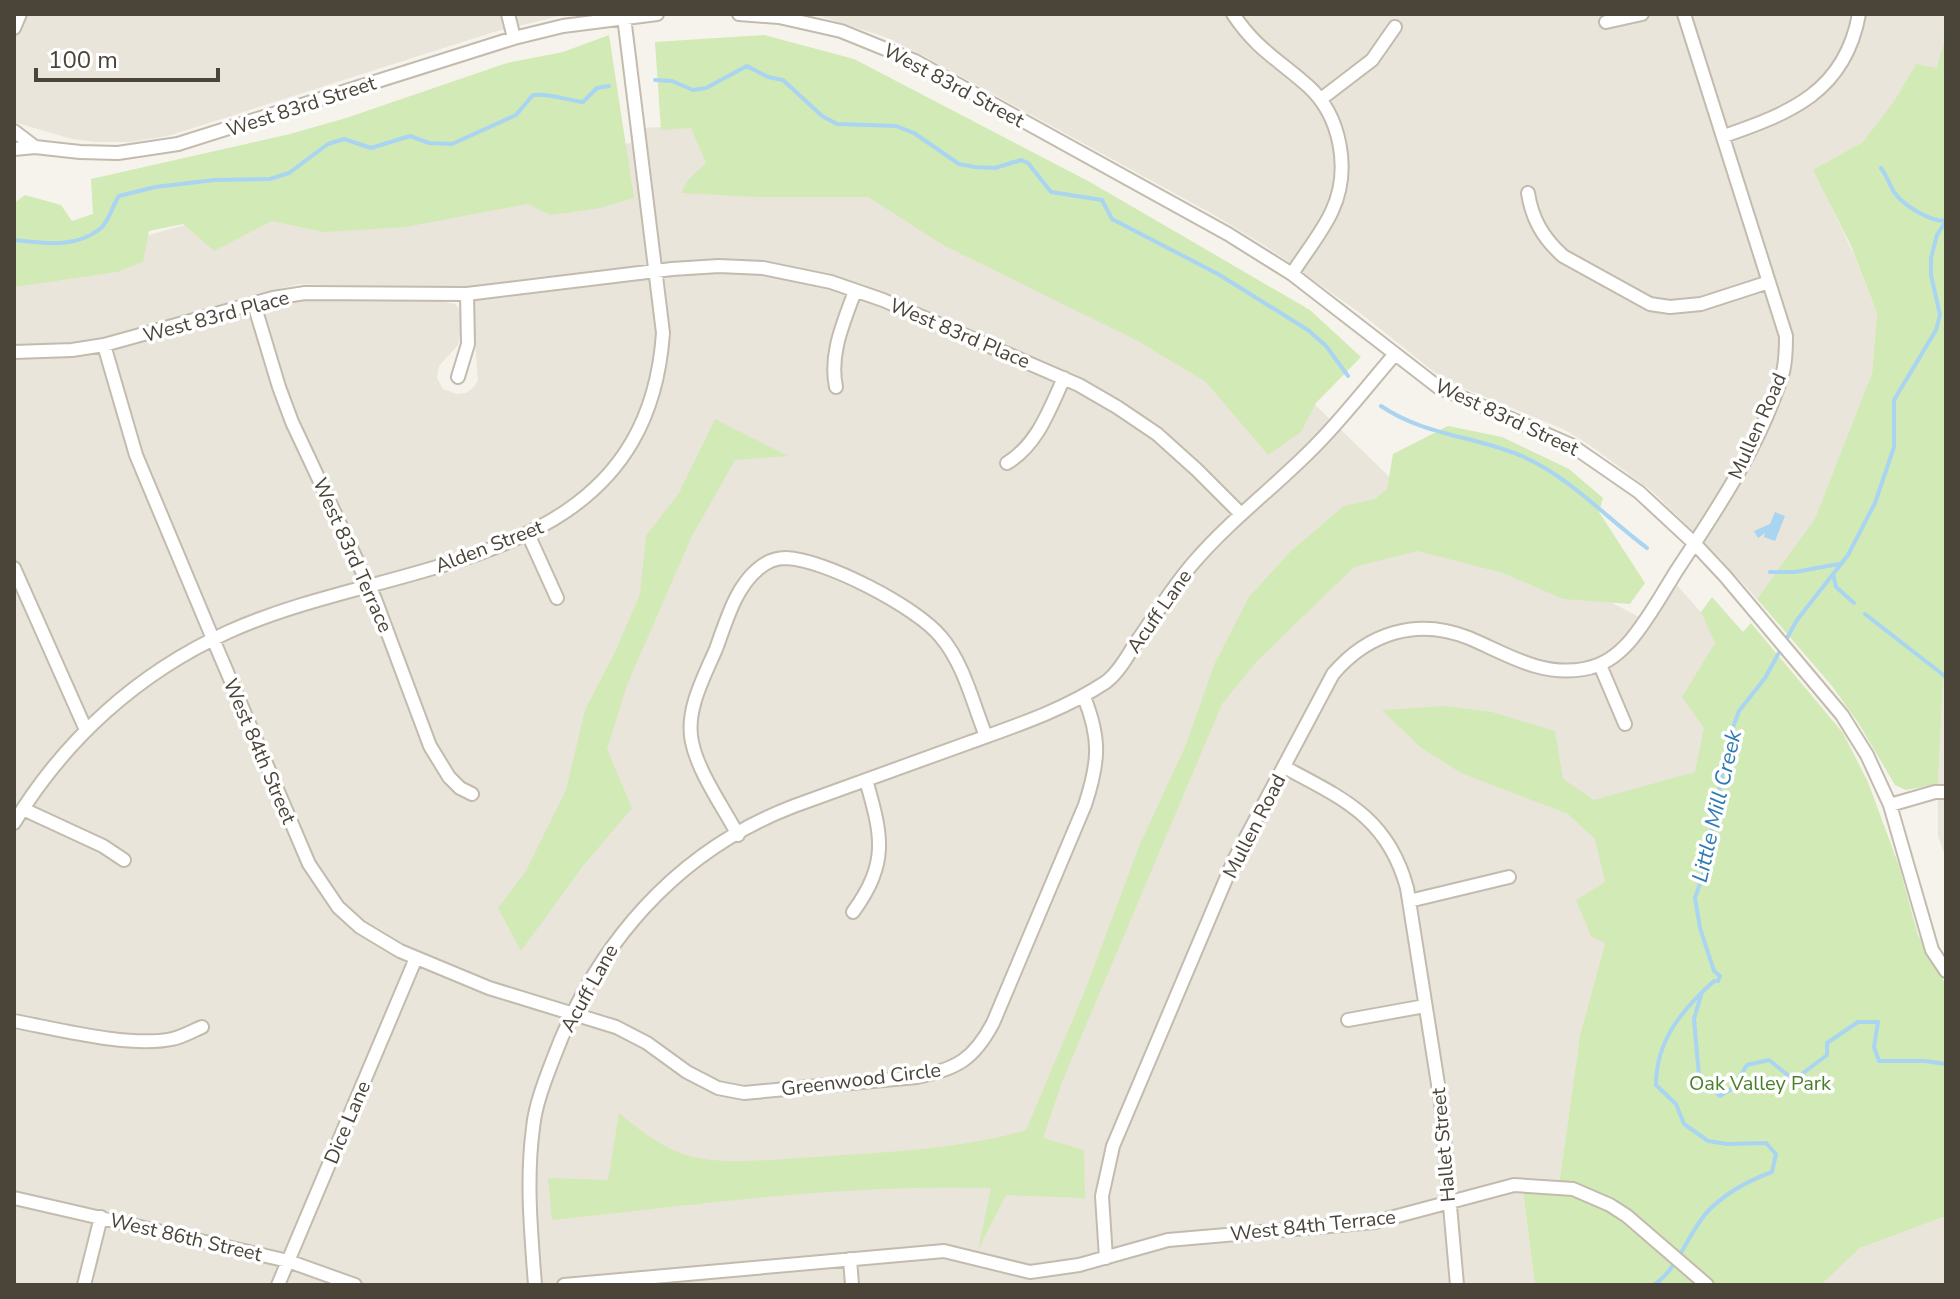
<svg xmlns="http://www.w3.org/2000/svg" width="1960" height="1299" viewBox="0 0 1960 1299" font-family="'Nunito Sans',sans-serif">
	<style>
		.residential { fill: #eae5da; fill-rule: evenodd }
		.green { fill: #d2eab5 }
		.water { fill: #a9d4f2 }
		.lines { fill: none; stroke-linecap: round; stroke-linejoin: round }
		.stream { stroke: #a9d4f2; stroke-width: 4 }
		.minor-casing { stroke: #c2bbae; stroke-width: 16 }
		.minor { stroke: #fff; stroke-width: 12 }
		.labels { text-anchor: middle; stroke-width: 7; stroke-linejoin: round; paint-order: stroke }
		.street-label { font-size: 20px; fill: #4b4439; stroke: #fff }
		.park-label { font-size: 20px; fill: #4a7f2a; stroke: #fff }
		.water-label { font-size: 22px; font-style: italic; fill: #2e7ab2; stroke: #fff }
	</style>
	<rect width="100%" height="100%" fill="#f6f3ec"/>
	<path class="residential" d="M14,14H567L494,32L168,136L131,142H96L72,139L14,122Z
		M814,14H1946V44L1930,88L1863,142L1814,170L1854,255L1877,313L1872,373L1815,520L1757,599L1717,555L1652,491L1588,444L1563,429L1461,387L1434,372L1364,316L1270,249L1214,215L922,55L885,37Z
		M741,122L1266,357L1405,492L1455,522L1649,622L1675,583L1731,646L1711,720L1699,776L1615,906L1580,1035L1558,1193L1523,1192L1535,1285H14V258L99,249L260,204L631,143L643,128ZM299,284L399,288L471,286L478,380L473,388L466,393L457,394L443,389L437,378L439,366L458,345L462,323L460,310L455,304L436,300L308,299L276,302L275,290Z
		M1946,675V858L1938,836V784L1943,680Z
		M1946,1216V1285H1821L1860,1248Z"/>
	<path class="green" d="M609,35L634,198L600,208L551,215L527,204L405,227L324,232L272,221L214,251L183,224L149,231L143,262L117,272L14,287V203L25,195L61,205L72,221L93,214L91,179L290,134L346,118L507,63L563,52Z
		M764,35L854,59L1090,182L1310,310L1361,357L1316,403L1301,432L1268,455L1206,382L1138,341L945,246L868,197H757L681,193L688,180L706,163L691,128L661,130L655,42Z
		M1946,35V675L1943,680L1938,784L1906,790L1895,785L1859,724L1832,686L1757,599L1815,519L1872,373L1877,313L1851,246L1813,170L1863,142L1895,100L1916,64L1937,68Z
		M715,419L788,456L735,460L692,536L627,685L607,749L632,808L583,866L521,951L498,908L526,871L566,790L585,710L616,650L640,594L646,536L679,493Z
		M1448,426L1502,437L1569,469L1603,498L1599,512L1645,583L1630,604L1563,599L1503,573L1418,551L1354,567L1258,660L1222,704L1062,1082L1043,1138L1084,1150L1085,1198L1006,1195L978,1250L991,1188C844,1184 698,1204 552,1220L548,1178L608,1180L619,1113C643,1133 671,1155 704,1159C739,1164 778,1159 814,1157C885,1152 957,1150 1026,1130L1084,993L1140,844L1185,747L1215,663L1249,597L1291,551L1344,506L1375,499L1387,489L1393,454Z
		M1712,597L1743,632L1751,623L1843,733L1868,782L1899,866L1918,935L1946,985V1216L1860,1248L1821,1285H1535L1523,1192H1558L1580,1035L1605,943L1591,936L1576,900L1605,882L1595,839L1568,814L1461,773L1419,746L1382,710L1444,706L1492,712L1555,731L1563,779L1594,800L1695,772L1704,728L1682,697L1715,643L1701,612Z"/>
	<path class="water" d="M1775,512L1785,516L1775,541L1764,537L1765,533L1758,538L1754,531L1770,524Z"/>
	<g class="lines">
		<path class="stream" d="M655,80L672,81L693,90L706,88L747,66L768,77L783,80L822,116L837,124L896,126L914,133L959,164L975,167L995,168L1021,160L1028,163L1051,192L1102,200L1112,219L1218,274L1308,330L1326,346L1348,376
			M1881,168C1887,176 1889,184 1894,192C1904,206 1929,221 1946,221
			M14,240C44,243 74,249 100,229C109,222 112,206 119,196L155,187L215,180L270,179L289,173L328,144L344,139L371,148L410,136L429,143L452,144L516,115L533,95C550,93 565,100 583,102L597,88L609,86
			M1381,406C1425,436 1477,436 1524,457C1569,477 1608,519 1647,548
			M1770,572H1795L1839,564
			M1833,574L1836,587L1854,603
			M1865,614L1946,677
			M1701,995L1694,1019L1699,1076L1720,1096L1733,1088L1747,1065L1769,1060L1794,1080L1827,1055V1043L1858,1022H1878L1874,1047L1879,1061H1925L1946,1064
			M1654,1285C1680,1267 1687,1233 1709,1210C1726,1193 1750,1180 1772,1172L1776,1154L1766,1143L1727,1144L1708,1141L1684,1124L1676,1104L1656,1085C1656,1040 1682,1010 1714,981H1718L1720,976L1714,971L1700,928L1695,898L1703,875L1730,735L1739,711L1765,678L1797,620L1848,555L1875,503L1894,447V400L1936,330L1940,315L1931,275V258L1937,235L1946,221"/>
		<g class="minor-casing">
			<path id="minor" d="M508,14L514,38
				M739,14L779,17L841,31L915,61L1228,234L1292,274L1438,387L1571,445L1639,492L1695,544L1725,576L1842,715L1867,755L1890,805L1932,950L1946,971
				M1233,14C1257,50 1278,59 1308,86C1341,116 1351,170 1332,211C1322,233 1305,253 1292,274
				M1606,22L1642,14
				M14,28L20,14
				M1321,99L1372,60L1395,27
				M14,131L35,147
				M1724,136C1790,113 1845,92 1859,14
				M14,149L35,147L80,152L118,153L178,144L514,38L563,26L657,14
				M1528,193C1532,219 1543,238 1563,256L1650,304L1670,307L1701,304L1769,282
				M254,304L279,387L292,422L375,599L430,746L449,777L460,788L472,794
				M104,345L136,455L213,639L309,864L338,907L360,927L400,951L489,988L616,1027L647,1043L687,1072L718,1088L744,1093L917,1077C957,1069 974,1059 993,1023L1085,805C1099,762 1101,739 1084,697
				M14,352L72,350L104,345L273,298L305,293L467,294L672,269L719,266L763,268L831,282L883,300L1079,385L1117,407L1157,434L1197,470L1240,513
				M458,377L468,344L467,294
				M836,387C829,353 844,322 855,291
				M1007,463C1038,444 1049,410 1064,378
				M528,534L557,598
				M14,568L86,730
				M1600,665L1625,724
				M1284,767C1344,799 1388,818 1407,888L1441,1103L1457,1285
				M1890,805L1935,792H1946
				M23,809L103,846L124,860
				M14,823C65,739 138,673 228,632C395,556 646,575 663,333L624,17
				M738,835C723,807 698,772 692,742C685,711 704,677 716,649C726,622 735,588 758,569C766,562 775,558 786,558C824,559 917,607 941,637C964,664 973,704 986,736
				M1409,901L1509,877
				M853,912C889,862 882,836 866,780
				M1348,1020L1425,1006
				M14,1021C57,1029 130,1048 172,1039C182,1037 192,1031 202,1027
				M14,1198L288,1261L355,1285
				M1106,1258L1102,1196L1113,1146L1234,860L1333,674C1368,633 1417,617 1469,638C1507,654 1541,677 1584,669C1602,666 1618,655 1630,641C1648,620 1662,594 1677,570C1718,508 1761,444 1783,372C1786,360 1786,348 1786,336L1684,14
				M850,1259L852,1285
				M84,1285L101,1217
				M278,1285L416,958
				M535,1285C531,1232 526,1180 533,1128C535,1106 544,1083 552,1062C595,945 676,851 794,806C852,785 910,764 968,743C1015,726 1064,710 1106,682C1118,673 1127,657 1135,644C1155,616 1172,587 1195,561C1233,517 1279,484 1319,442C1346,414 1370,383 1395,354
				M564,1285L944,1251L1030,1272L1079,1265L1168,1240L1375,1222L1514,1185L1573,1189L1610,1205L1627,1216L1707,1285"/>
		</g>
		<use href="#minor" class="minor"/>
	</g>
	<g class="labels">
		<g class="street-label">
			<text transform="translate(954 85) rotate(28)" y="7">West 83rd Street</text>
			<text transform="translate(301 106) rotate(-18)" y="7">West 83rd Street</text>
			<text transform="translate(216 316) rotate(-15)" y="7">West 83rd Place</text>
			<text transform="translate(960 333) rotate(23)" y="7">West 83rd Place</text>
			<text transform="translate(1507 417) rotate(25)" y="7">West 83rd Street</text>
			<text transform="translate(1757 426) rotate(-66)" y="7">Mullen Road</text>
			<text transform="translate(489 546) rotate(-21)" y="7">Alden Street</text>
			<text transform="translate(353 555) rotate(66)" y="7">West 83rd Terrace</text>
			<text transform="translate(1159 611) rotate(-55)" y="7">Acuff Lane</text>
			<text transform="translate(260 751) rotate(67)" y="7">West 84th Street</text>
			<text transform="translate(1254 826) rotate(-63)" y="7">Mullen Road</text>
			<text transform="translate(589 988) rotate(-61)" y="7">Acuff Lane</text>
			<text transform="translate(861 1079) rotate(-7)" y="7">Greenwood Circle</text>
			<text transform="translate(347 1122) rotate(-67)" y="7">Dice Lane</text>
			<text transform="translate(1443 1145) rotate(-95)" y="7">Hallet Street</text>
			<text transform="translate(1313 1225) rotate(-6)" y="7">West 84th Terrace</text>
			<text transform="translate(186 1237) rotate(13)" y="7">West 86th Street</text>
		</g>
		<g class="park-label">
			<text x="1760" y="1090">Oak Valley Park</text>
		</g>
		<g class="water-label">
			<text transform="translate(1716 806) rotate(-77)" y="8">Little Mill Creek</text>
		</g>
	</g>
	<rect width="1960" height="1299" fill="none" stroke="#4b4439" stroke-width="32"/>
	<path d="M36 68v12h182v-12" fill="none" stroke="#4b4439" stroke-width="4"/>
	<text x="48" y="68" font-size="24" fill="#4b4439" stroke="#ffffff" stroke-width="6" paint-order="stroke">100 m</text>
</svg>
